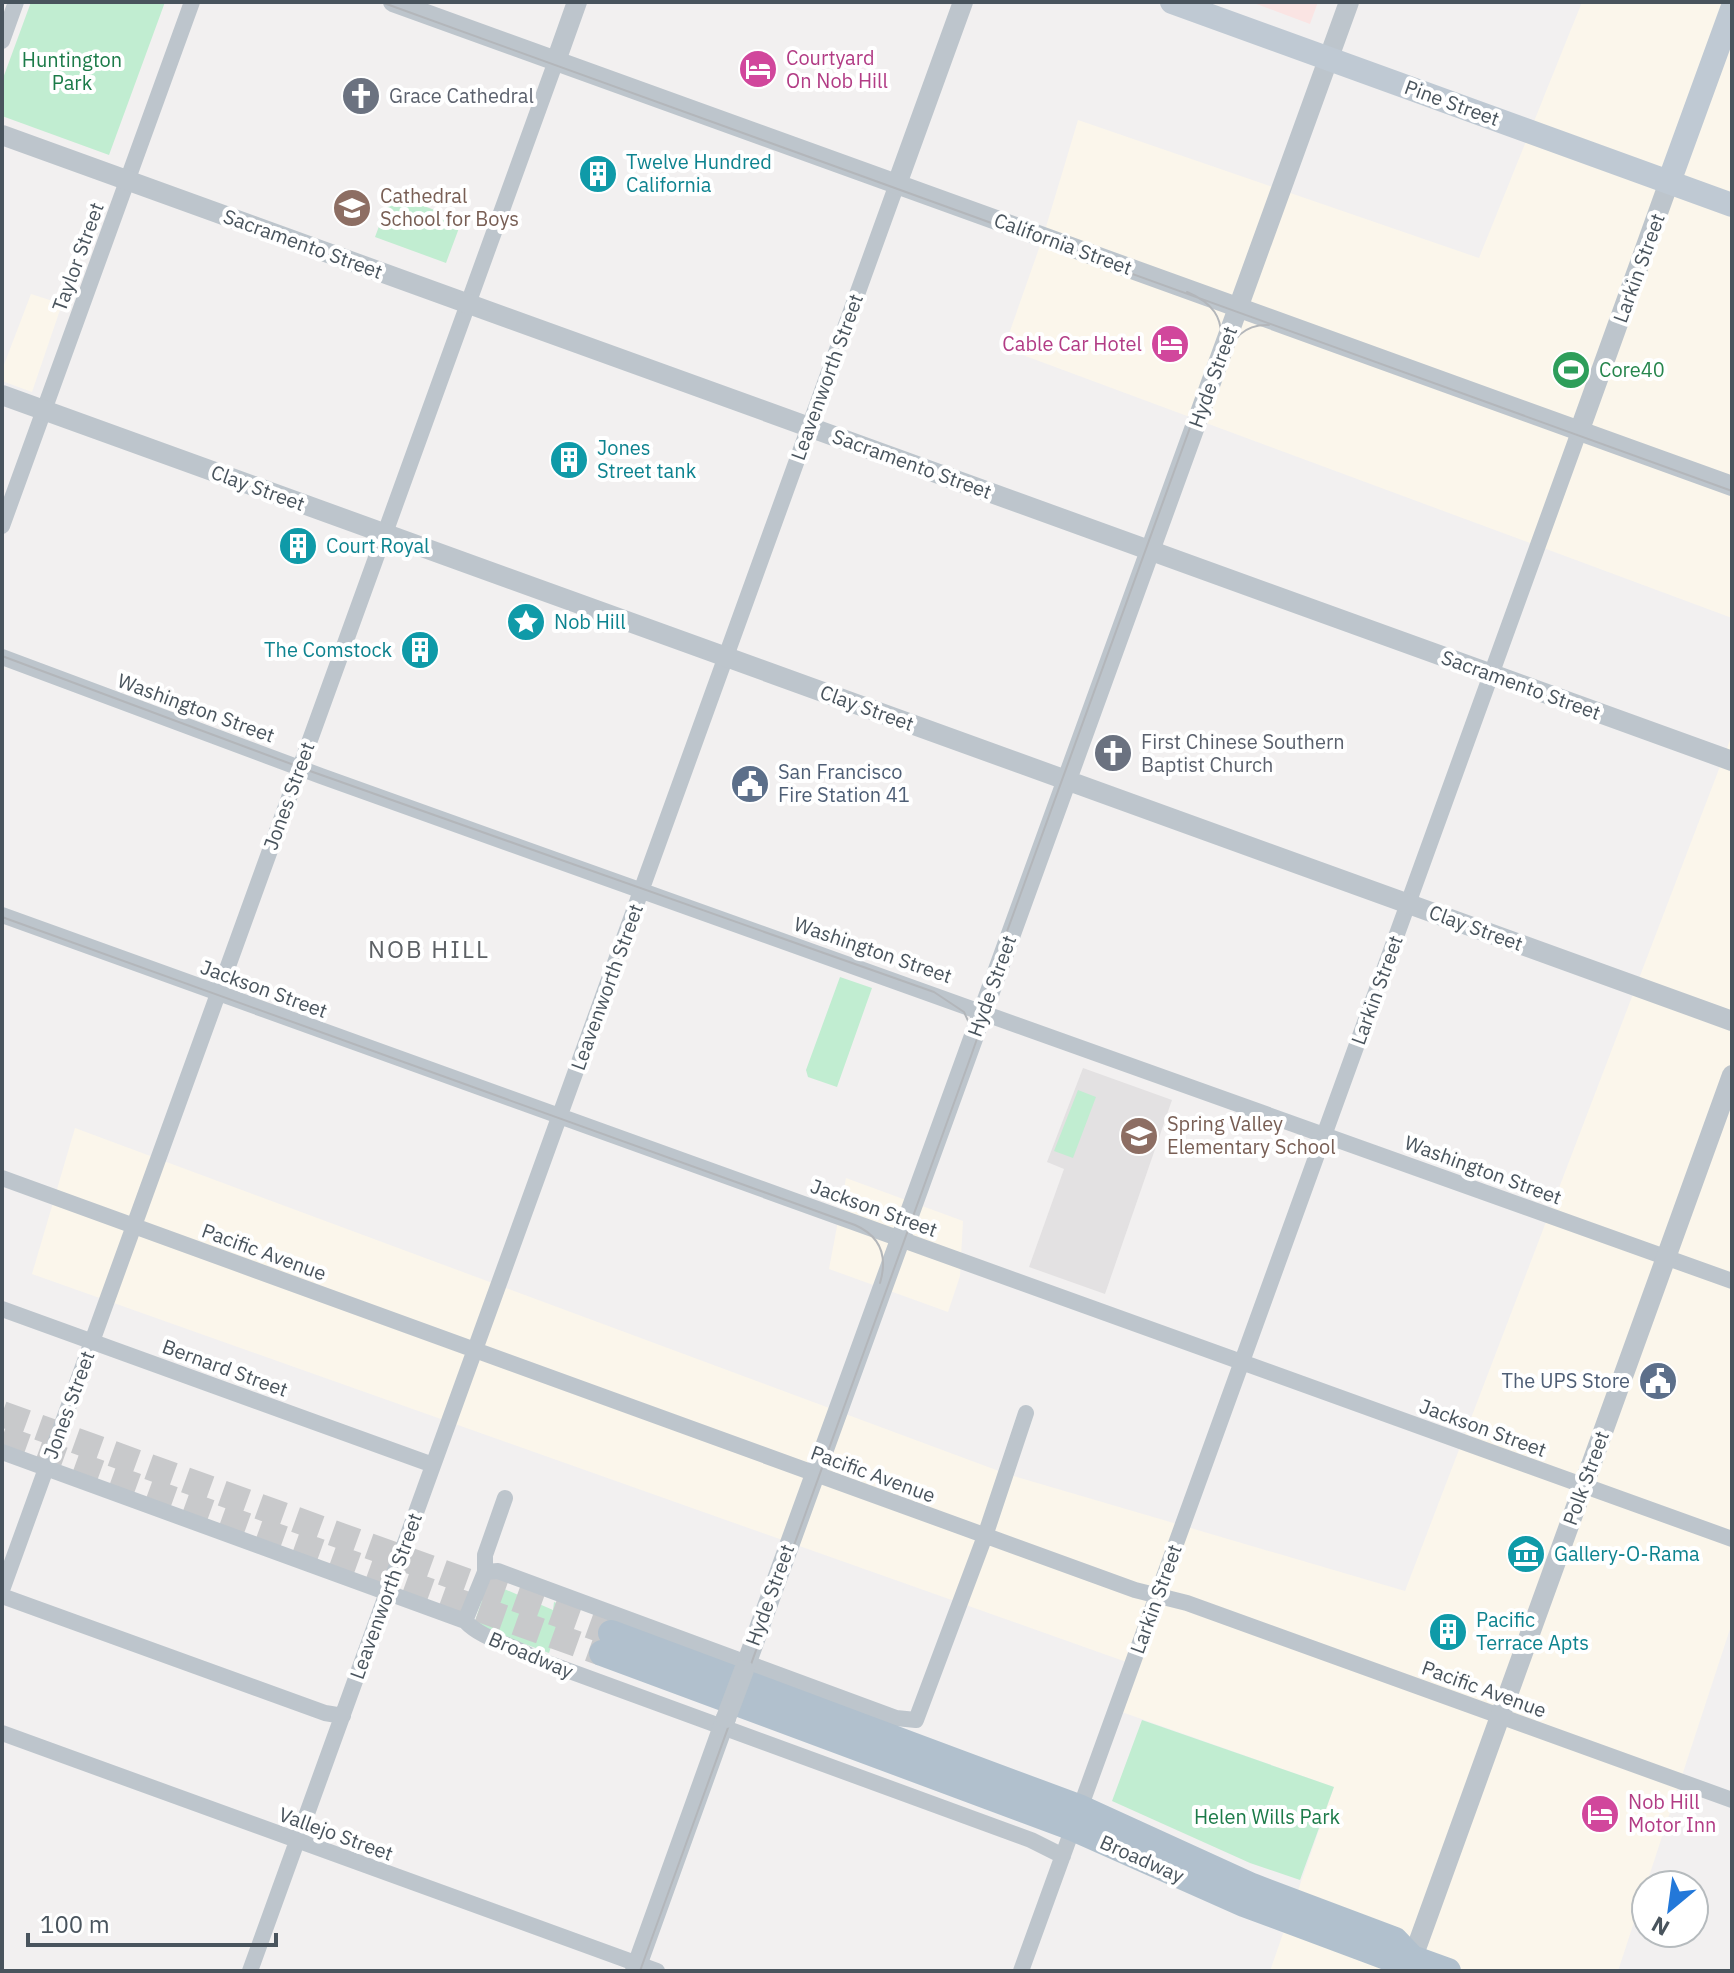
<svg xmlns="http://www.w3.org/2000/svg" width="1734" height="1973" viewBox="0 0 1734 1973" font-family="'IBM Plex Sans',sans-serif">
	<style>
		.commercial { fill: #fbf6eb }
		.education { fill: #e3e1e2 }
		.medical { fill: #fae4e3 }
		.green { fill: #c1edd1 }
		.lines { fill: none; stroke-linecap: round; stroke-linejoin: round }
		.primary-tunnel { stroke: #c8c9cb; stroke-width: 26; stroke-dasharray: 26 13; stroke-linecap: butt }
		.minor { stroke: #bdc5cc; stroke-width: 16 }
		.tertiary { stroke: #bdc5cc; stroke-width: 20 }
		.secondary { stroke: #bfc9d3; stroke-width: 24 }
		.primary { stroke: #b1c0cd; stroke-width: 26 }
		.tram { stroke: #b3b6ba; stroke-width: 2 }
		.tertiary-bridge { stroke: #bdc5cc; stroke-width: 20 }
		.labels { text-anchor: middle; stroke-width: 8; stroke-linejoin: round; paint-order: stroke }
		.hotel-label { font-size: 20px; fill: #b23c85; stroke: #fff; text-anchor: start }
		.park-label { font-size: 20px; fill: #1c7b49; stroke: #fff }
		.worship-label { font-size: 20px; fill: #5b616d; stroke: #fff; text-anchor: start }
		.street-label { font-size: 20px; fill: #49545d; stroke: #fff }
		.culture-label { font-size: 20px; fill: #0d838f; stroke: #fff; text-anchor: start }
		.education-label { font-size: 20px; fill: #785e54; stroke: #fff; text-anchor: start }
		.leisure-label { font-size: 20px; fill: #27864d; stroke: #fff; text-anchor: start }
		.service-label { font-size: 20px; fill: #4e5e75; stroke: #fff; text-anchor: start }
		.quarter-label { font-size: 24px; letter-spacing: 2px; fill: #5d6165; stroke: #fff }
	</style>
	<rect width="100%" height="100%" fill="#f2f0f0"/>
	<path class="commercial" d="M1582,2H1732V618L1004,348L1043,237L1078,120L1479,258Z
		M31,294L62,304L32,392L2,381V370Z
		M1732,735V1623L1618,1971H1270L1334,1787L1116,1710L1132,1664L32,1274L75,1128L1007,1474L1405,1591Z
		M846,1178L963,1221L960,1276L948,1312L829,1269Z"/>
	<path class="education" d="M1083,1068L1172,1100L1105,1294L1029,1267L1064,1169L1047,1162Z"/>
	<path class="medical" d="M1251,2H1318L1310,24Z"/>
	<path class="green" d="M31,2H165L109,155L2,116V81Z
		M391,194L462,220L446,263L375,237Z
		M840,977L872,988L837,1087L808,1077L806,1070Z
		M1078,1090L1096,1097L1073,1158L1054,1151Z
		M488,1582L553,1610L554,1602L564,1606L549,1653L477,1626L475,1621Z
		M1142,1720L1334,1787L1300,1880L1250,1863L1112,1801Z"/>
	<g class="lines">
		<path class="primary-tunnel" d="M2,1414L611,1633
			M2,1438L602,1653"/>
		<path class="minor" d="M2,41L16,2
			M2,526L192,2
			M2,657L321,776L1732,1281
			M2,915L1732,1539
			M2,1178L1135,1590L1187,1603L1732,1800
			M2,1309L433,1465
			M2,1452L465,1621C483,1640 512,1644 534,1658L1031,1840L1063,1856
			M485,1572L498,1571L896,1718L916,1720L985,1536L1026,1413
			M2,1590L556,61
			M2,1596L325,1713L343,1716
			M465,1621L485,1572V1555L505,1498
			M2,1733L657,1971
			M250,1971L897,184
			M1021,1971L1579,432"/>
		<path class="tertiary" d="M393,2L1732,486
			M556,61L577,2
			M2,135L1732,761
			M897,184L963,2
			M2,395L1732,1021
			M1579,432L1669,182
			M744,1670L1349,2
			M635,1971L726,1718
			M1408,1971L1732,1075"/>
		<path class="secondary" d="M1172,2L1732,205
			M1669,182L1732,9"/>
		<path class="primary" d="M611,1633L1081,1808L1252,1886L1395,1940L1412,1958
			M602,1653L1073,1828L1244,1904L1389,1958H1412L1448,1971"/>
		<path class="tram" d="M381,2L1732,491
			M1224,361C1233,339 1243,324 1269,325
			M2,656L310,771L934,992L964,1012L975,1036
			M2,917L855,1225C880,1236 888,1256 880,1283
			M640,1971L971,1056L978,1036L981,1003L1220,345C1225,317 1211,302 1187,292"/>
		<path class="tertiary-bridge" d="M726,1718L744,1670"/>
	</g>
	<defs>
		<g id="hotel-disc" transform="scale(2)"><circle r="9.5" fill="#d1479c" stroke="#fff"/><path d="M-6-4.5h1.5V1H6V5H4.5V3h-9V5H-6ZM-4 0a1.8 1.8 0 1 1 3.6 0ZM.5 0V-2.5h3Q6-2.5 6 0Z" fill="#fff"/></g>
		<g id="church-disc" transform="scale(2)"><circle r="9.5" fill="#6b7280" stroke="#fff"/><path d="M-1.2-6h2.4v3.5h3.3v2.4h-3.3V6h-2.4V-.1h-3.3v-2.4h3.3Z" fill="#fff"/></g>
		<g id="building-disc" transform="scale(2)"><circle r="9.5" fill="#0f9aa8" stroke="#fff"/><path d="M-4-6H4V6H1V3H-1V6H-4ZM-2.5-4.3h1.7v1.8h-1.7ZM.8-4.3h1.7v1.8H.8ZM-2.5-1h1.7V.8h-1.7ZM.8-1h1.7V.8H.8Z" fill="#fff"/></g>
		<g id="school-disc" transform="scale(2)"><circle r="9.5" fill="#8d6e63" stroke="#fff"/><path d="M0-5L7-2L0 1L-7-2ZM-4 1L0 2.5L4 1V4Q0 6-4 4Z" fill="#fff"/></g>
		<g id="stadium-disc" transform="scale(2)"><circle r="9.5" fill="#2e9e5b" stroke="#fff"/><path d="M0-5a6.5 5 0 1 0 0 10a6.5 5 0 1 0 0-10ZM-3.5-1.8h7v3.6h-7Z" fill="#fff"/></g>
		<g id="sight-disc" transform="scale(2)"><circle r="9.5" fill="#0f9aa8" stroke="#fff"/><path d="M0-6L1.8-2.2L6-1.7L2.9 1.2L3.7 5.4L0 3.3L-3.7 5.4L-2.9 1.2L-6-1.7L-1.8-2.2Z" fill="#fff"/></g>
		<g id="civic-disc" transform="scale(2)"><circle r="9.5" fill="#5c6f8a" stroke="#fff"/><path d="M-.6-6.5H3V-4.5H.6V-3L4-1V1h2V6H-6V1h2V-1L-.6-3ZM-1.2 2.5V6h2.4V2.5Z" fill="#fff"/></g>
		<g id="museum-disc" transform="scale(2)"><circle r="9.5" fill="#0f9aa8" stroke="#fff"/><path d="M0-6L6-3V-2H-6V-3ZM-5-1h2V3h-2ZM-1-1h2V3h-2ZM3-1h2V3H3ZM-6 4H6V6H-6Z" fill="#fff"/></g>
	</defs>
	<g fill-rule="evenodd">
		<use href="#hotel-disc" x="758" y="69"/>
		<use href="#church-disc" x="361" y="96"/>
		<use href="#building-disc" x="598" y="174"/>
		<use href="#school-disc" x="352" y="208"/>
		<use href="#hotel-disc" x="1170" y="344"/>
		<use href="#stadium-disc" x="1571" y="370"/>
		<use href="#building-disc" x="569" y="460"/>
		<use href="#building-disc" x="298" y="546"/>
		<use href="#sight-disc" x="526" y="622"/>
		<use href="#building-disc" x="420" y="650"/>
		<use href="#church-disc" x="1113" y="753"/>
		<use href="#civic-disc" x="750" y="784"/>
		<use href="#school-disc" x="1139" y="1136"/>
		<use href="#civic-disc" x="1658" y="1381"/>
		<use href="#museum-disc" x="1526" y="1554"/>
		<use href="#building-disc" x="1448" y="1632"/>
		<use href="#hotel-disc" x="1600" y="1814"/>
	</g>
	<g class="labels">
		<g class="hotel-label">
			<text x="786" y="65">Courtyard<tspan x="786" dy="23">On Nob Hill</tspan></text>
			<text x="1142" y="351" text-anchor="end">Cable Car Hotel</text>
			<text x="1628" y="1809">Nob Hill<tspan x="1628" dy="23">Motor Inn</tspan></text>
		</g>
		<g class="park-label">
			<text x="72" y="67">Huntington<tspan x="72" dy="23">Park</tspan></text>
			<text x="1267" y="1824">Helen Wills Park</text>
		</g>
		<g class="worship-label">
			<text x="389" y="103">Grace Cathedral</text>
			<text x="1141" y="749">First Chinese Southern<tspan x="1141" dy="23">Baptist Church</tspan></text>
		</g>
		<g class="street-label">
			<text transform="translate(1452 103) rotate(20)" y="7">Pine Street</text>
			<text transform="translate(303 244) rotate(20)" y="7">Sacramento Street</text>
			<text transform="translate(1063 244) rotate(20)" y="7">California Street</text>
			<text transform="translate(78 257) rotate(-70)" y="7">Taylor Street</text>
			<text transform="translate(1639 268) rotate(-70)" y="7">Larkin Street</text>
			<text transform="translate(827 377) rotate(-70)" y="7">Leavenworth Street</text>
			<text transform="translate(1213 377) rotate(-70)" y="7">Hyde Street</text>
			<text transform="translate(912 464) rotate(20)" y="7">Sacramento Street</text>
			<text transform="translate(258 488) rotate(20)" y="7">Clay Street</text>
			<text transform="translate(1521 685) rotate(20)" y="7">Sacramento Street</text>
			<text transform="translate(196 708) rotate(20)" y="7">Washington Street</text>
			<text transform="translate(867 708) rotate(20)" y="7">Clay Street</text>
			<text transform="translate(289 796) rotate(-70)" y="7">Jones Street</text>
			<text transform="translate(1476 928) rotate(20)" y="7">Clay Street</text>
			<text transform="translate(873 950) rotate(19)" y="7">Washington Street</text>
			<text transform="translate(992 986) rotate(-70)" y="7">Hyde Street</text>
			<text transform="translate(607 987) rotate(-70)" y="7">Leavenworth Street</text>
			<text transform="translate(264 989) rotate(20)" y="7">Jackson Street</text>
			<text transform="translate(1377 990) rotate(-70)" y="7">Larkin Street</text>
			<text transform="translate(1483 1170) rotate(20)" y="7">Washington Street</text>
			<text transform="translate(874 1208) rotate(20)" y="7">Jackson Street</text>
			<text transform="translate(264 1252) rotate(20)" y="7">Pacific Avenue</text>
			<text transform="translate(225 1368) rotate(20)" y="7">Bernard Street</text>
			<text transform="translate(69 1405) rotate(-70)" y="7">Jones Street</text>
			<text transform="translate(1483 1428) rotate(20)" y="7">Jackson Street</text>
			<text transform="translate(873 1474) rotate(20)" y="7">Pacific Avenue</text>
			<text transform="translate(1586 1478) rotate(-70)" y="7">Polk Street</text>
			<text transform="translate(770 1595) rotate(-70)" y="7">Hyde Street</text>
			<text transform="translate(386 1596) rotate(-70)" y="7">Leavenworth Street</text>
			<text transform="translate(1156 1599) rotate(-70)" y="7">Larkin Street</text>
			<text transform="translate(531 1655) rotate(23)" y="7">Broadway</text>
			<text transform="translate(1484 1689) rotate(20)" y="7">Pacific Avenue</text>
			<text transform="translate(336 1834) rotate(20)" y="7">Vallejo Street</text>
			<text transform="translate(1142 1859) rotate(24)" y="7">Broadway</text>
		</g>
		<g class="culture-label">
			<text x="626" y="169">Twelve Hundred<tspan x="626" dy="23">California</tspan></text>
			<text x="597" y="455">Jones<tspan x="597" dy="23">Street tank</tspan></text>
			<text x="326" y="553">Court Royal</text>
			<text x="554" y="629">Nob Hill</text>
			<text x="392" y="657" text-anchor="end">The Comstock</text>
			<text x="1554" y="1561">Gallery-O-Rama</text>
			<text x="1476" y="1627">Pacific<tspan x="1476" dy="23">Terrace Apts</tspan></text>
		</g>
		<g class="education-label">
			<text x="380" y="203">Cathedral<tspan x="380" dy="23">School for Boys</tspan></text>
			<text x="1167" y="1131">Spring Valley<tspan x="1167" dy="23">Elementary School</tspan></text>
		</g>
		<g class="leisure-label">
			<text x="1599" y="377">Core40</text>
		</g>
		<g class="service-label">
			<text x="778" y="779">San Francisco<tspan x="778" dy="23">Fire Station 41</tspan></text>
			<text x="1630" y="1388" text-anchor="end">The UPS Store</text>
		</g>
		<g class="quarter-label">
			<text x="429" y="958">NOB HILL</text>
		</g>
	</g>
	<rect width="1734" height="1973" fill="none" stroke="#49545d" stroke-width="8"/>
	<g transform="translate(1670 1909) rotate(209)"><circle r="38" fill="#ffffff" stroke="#b6bbbe" stroke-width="2"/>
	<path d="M0-6L14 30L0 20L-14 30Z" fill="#2378d9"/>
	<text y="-12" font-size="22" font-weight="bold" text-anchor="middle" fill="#49545d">N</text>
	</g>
	<path d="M28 1933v12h248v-12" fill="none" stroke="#49545d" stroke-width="4"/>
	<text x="40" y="1933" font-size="24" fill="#49545d" stroke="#ffffff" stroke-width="6" paint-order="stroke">100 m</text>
</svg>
